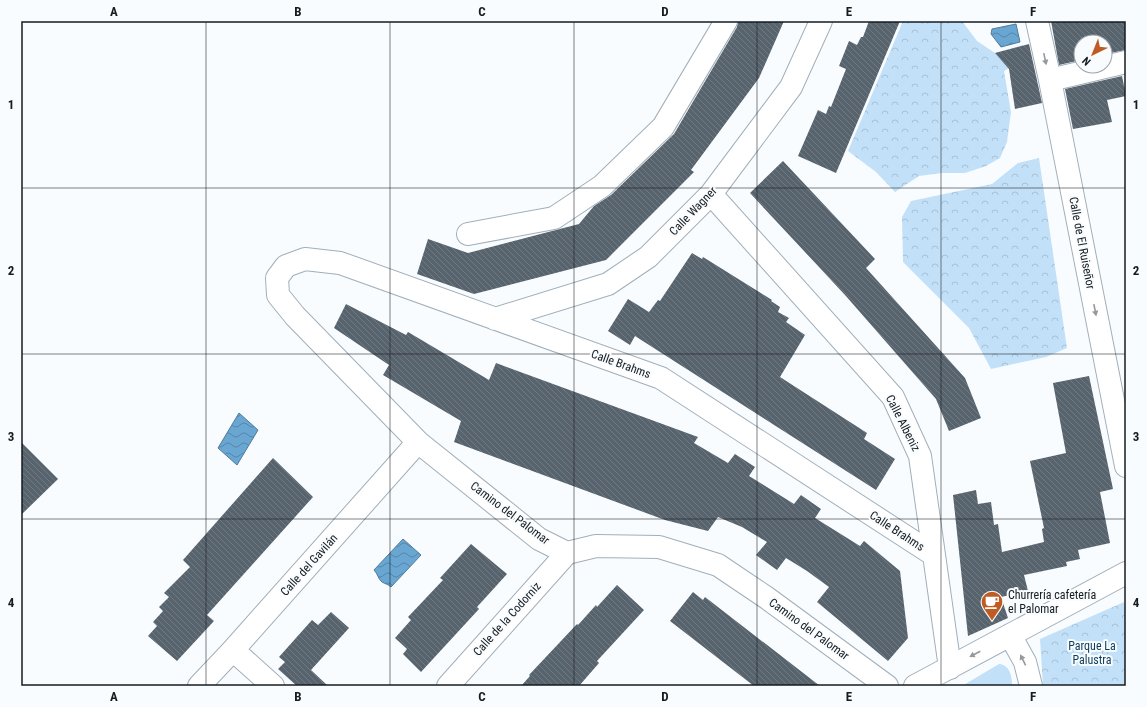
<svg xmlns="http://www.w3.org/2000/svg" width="1147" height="707" viewBox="0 0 1147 707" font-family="'Roboto Condensed',sans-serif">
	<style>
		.park { fill: url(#park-crowns) }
		.garden { fill: #c2e1f9 }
		.water { fill: url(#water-waves); stroke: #507c9c }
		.building { fill: url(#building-back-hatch) }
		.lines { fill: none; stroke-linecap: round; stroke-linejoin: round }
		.street-casing { stroke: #a1afba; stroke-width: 24 }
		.street { stroke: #fff; stroke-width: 22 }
		.oneway { fill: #96989a }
		.grid { fill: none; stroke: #151b1f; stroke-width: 1; stroke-opacity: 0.55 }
		.labels { text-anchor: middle; stroke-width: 4; stroke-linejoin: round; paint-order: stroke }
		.street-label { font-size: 12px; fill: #151b1f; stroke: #f9fcfe }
		.poi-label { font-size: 12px; fill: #151b1f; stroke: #f9fcfe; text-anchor: start }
		.park-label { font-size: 12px; fill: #0b3c5a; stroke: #f9fcfe }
		.neatline { fill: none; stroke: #151b1f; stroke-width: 1.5 }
		.grid-label { font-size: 13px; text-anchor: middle; font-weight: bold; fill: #151b1f }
	</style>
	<defs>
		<pattern id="park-crowns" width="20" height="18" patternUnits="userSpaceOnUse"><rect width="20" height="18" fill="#c2e1f9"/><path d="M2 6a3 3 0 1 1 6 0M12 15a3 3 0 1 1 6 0" fill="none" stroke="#a6c0d5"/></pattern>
		<pattern id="water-waves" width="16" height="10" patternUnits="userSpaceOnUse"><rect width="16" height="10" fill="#69a6d2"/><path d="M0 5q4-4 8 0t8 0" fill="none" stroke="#5586aa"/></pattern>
		<pattern id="building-back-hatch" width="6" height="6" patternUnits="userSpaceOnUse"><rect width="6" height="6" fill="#57636d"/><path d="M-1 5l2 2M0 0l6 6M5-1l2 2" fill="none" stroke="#707981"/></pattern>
	</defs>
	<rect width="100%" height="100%" fill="#f9fcfe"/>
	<path class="park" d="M903,21H962L977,41L995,53L1023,45L1027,59L1004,71L1011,112L1007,142L1000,158L986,166L965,173H942L919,176L895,192L876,172L848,151Z
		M1039,158L1067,348L1046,357L991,369L969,328L903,262L902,217L911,201L992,184L1018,163Z
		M1124,602L1126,612V686H1043L1040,639Z"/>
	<path class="garden" d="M999,664C1010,665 1012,676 1012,686H962Z"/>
	<path class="water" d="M1016,24L1020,42L1001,47L991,34L992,29Z
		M239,413L258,430L237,465L218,448Z
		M403,539L421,555L391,587C388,584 385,584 382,582C378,579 378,574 374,570Z"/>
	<path class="building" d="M738,21H784L759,78L691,170L694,172L606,260L474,294L417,274L428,239L468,253L579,224L594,206L611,195L674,134L737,27Z
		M869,21H900L836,173L798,156L818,110L826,114L829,106L831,107L846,69L839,66L849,41L857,45L861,37H863Z
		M1051,21H1126V50L1105,54V42H1081V60L1059,65Z
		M1029,44L1042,103L1015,109L1009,69L995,53Z
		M1122,76L1126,96L1107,100L1112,122L1073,129L1065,89Z
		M783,161L875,259L866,268L965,378L981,418L949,431L936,399L845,295L750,193Z
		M692,253L702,259L703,257L772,300L771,301L780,307L778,312L789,318L786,322L805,335L780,377L867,433L864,439L895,459L876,490L635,336L630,345L608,331L628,299L649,312L658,300L660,301Z
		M346,304L406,335L408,332L489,380L496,363L698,437L694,443L728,463L735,454L755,467L749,476L794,504L801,495L821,509L815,518L860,546L864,541L900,571L908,638L888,661L817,602L829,587L807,571L786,558L777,570L756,555L767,542L742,527L718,517L708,531L665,520L454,442L461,421L383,375L389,365L334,328Z
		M1089,376L1113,489L1100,492L1110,543L1078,550L1080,559L1066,562L1067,566L1024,575L1028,591L1001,597L1008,618L968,636L953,495L976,490L978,504L991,502L994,525L998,524L1002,552L1044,542L1042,529L1044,528L1030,461L1066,453L1053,383Z
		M21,442L58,479L21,515Z
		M273,458L313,497L207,615L214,621L177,661L148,636L157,626L153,622L163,611L159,607L169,597L164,593L190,567L183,560Z
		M471,544L507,574L477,607L479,609L421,672L403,654L407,649L395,638L411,620L408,617L443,580L440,578Z
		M617,585L644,610L597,661L599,663L579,686H521L530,676L529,675L577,624L578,625L596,605L597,607Z
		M693,592L703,600L705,597L820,686H754L670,621Z
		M331,612L349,628L311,670L328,686H297L278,669L285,662L279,657L312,620L318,625Z"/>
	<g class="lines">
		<g class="street-casing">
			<path id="street" d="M1037,21L1050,80L1126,466
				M1050,80L1126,62
				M711,194L893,397L920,456L950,668
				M468,234L554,218L602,186L663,127L726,21
				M495,319L608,284L648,257L711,194L791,87L821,21
				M1010,635L1025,662L1031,686
				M233,650L273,686
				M199,686L233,650L418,442
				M448,686L567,553
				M887,686L767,598L718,565L659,547L596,546L567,553L539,539L418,442L295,316L278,295L277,278L286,266L305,259L340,263L661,378L934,555
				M915,686L1126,573"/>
		</g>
		<use href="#street" class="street"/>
	</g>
	<defs><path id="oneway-solid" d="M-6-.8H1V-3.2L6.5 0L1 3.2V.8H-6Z"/></defs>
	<g class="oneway">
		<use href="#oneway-solid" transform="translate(1045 59) rotate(78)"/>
		<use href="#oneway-solid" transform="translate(1095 310) rotate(79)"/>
		<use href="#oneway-solid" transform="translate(975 654) rotate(152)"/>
		<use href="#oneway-solid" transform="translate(1023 660) rotate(-116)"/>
	</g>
	<path class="grid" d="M206,21V686M390,21V686M574,21V686M757,21V686M941,21V686M21,188H1126M21,354H1126M21,519H1126"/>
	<defs>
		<g id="cafe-pin" transform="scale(1.15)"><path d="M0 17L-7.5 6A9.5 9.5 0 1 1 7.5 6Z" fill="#bf5c23" stroke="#f9fcfe"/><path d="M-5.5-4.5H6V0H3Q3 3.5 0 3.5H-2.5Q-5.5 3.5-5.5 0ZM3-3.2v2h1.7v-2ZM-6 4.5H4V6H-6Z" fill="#fff"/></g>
	</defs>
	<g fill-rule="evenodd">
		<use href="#cafe-pin" x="992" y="602"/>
	</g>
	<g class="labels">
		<g class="street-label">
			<text transform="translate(693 211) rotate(-46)" y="4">Calle Wagner</text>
			<text transform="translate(1082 243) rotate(79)" y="4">Calle de El Ruiseñor</text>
			<text transform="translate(621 364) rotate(20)" y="4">Calle Brahms</text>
			<text transform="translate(903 423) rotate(63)" y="4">Calle Albeniz</text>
			<text transform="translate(510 513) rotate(37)" y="4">Camino del Palomar</text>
			<text transform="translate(897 531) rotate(33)" y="4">Calle Brahms</text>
			<text transform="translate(309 565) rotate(-48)" y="4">Calle del Gavilán</text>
			<text transform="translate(507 619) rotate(-48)" y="4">Calle de la Codorniz</text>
			<text transform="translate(809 629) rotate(36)" y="4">Camino del Palomar</text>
		</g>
		<g class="poi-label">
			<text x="1008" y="599">Churrería cafetería<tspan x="1008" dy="14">el Palomar</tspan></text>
		</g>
		<g class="park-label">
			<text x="1092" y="650">Parque La<tspan x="1092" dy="14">Palustra</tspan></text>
		</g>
	</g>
	<rect width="1147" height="707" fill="none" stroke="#f9fcfe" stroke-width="44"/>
	<g transform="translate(1093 54) rotate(223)"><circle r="19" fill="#f9fcfe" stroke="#9ea2a5"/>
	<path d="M0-3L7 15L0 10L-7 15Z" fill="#bf5c23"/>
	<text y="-6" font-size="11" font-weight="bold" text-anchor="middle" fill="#151b1f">N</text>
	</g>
	<rect x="22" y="22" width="1103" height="663" class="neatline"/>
	<g class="grid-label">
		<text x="114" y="16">A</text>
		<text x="298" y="16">B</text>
		<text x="482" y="16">C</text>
		<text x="665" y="16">D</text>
		<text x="849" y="16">E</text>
		<text x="1033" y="16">F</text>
		<text x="11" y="109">1</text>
		<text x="1136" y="109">1</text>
		<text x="11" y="275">2</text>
		<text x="1136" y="275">2</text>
		<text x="11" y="441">3</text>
		<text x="1136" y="441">3</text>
		<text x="11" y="607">4</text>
		<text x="1136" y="607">4</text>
		<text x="114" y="701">A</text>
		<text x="298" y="701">B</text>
		<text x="482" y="701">C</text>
		<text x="665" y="701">D</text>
		<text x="849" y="701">E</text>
		<text x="1033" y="701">F</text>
	</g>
</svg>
